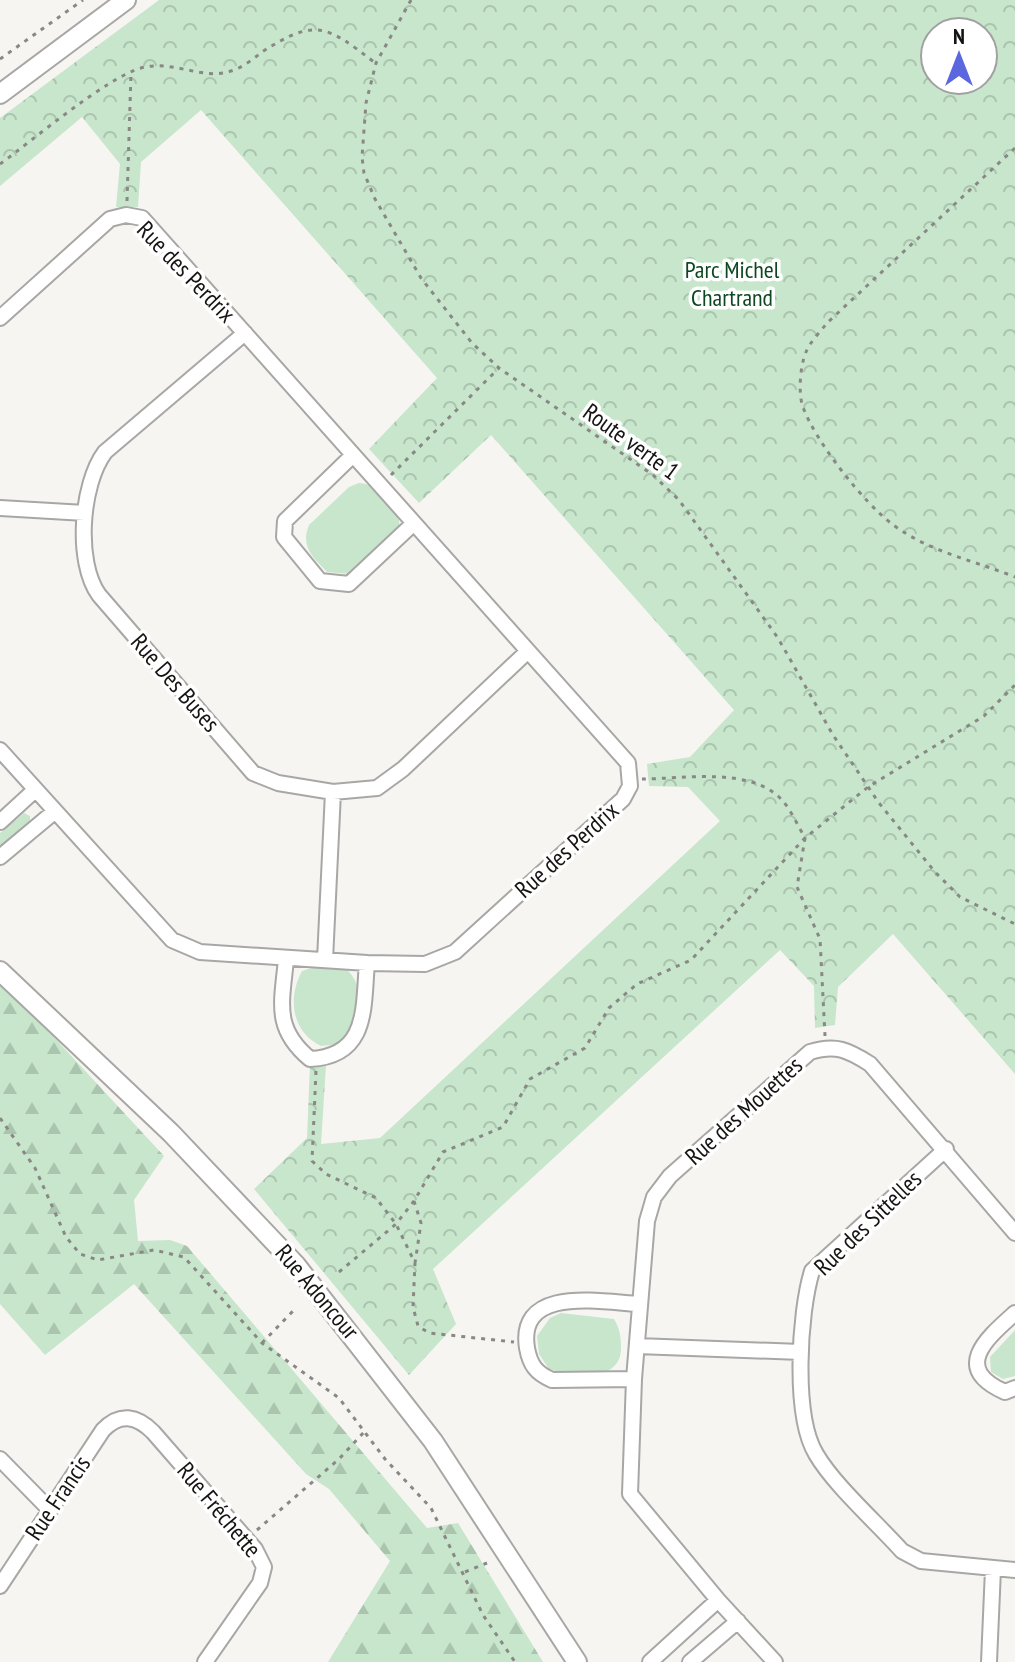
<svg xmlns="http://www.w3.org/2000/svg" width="1015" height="1662" viewBox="0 0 1015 1662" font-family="'PT Sans Narrow',sans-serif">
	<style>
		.green { fill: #c7e6cc }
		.forest { fill: url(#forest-firs) }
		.park { fill: url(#park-crowns); fill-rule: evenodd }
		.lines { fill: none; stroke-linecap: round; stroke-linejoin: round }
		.minor-casing { stroke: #a9a7a5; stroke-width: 18 }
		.tertiary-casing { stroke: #a9a7a5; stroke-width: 22 }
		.path { stroke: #898886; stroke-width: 3; stroke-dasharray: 4 6; stroke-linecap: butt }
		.minor { stroke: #fff; stroke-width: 14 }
		.tertiary { stroke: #fff; stroke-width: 18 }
		.labels { text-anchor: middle; stroke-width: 7; stroke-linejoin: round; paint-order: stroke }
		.park-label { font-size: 24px; fill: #0d4720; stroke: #fff }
		.street-label { font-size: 24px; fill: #151413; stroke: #fff }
	</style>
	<defs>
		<pattern id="forest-firs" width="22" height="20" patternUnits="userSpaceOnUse" patternTransform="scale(2)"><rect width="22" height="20" fill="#c7e6cc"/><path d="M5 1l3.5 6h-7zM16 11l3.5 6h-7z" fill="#aac4ae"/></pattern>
		<pattern id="park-crowns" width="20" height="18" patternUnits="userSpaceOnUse" patternTransform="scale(2)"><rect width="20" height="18" fill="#c7e6cc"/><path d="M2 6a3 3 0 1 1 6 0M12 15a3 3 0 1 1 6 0" fill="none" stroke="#aac4ae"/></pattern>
	</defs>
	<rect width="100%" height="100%" fill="#f7f5f2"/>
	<path class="green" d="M359,483C379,484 402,507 399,528L349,574L327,572C313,557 300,547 309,525L349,487Z
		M24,813L30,816V822L0,848V833Z
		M341,966C362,975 367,1017 351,1035C344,1044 332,1045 321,1046C292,1032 287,999 302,971L315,967Z
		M561,1313L614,1319C620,1329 621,1337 621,1349C620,1383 573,1377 549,1369L539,1354L537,1336L550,1318Z
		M1015,1330V1376L1003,1379L991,1372L990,1357Z"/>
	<path class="forest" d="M0,979L164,1156L134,1200L138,1241L170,1240L187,1246L427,1528L458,1523L543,1662H328L390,1561L329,1489L306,1474L134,1284L45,1355L0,1304Z"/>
	<path class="park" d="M159,0H1015V1074L893,934L838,987L835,1025L815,1028L814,986L780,950L433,1269L456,1324L409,1375L254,1189L307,1138L310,1064L326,1065L321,1144L380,1138L720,821L688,787L649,786L647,764L690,757L734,710L491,435L419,503L369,449L437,378L201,110L141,162L138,207H116L120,164L82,117L0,186V118ZM935,32H983V80H935Z"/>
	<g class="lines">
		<g class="minor-casing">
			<path id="minor" d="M0,318L110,219L126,215L142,218L628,763L630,786L623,799L455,952L425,964L367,963L200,952L172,940L0,750
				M245,333L105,452C81,484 75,562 99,595L253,773L278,783L333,792L377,788L403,769L528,651
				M353,455L285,521L284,537L320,581L349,584L414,523
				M0,508L85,513
				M0,822L35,790
				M0,857L54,812
				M286,959C282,1003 273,1028 310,1059C369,1056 363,1007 367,963
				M325,960L333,792
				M946,1149L812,1271C799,1313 793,1416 816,1454C834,1485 877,1523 902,1551L921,1561L1015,1570
				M1015,1313C987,1338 951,1368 1005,1392L1015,1388
				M637,1346L801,1352
				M634,1379L552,1380C536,1373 530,1365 527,1348C517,1285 602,1302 639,1304
				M0,1459L50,1510
				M0,1586L103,1430C120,1412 137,1416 153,1432L255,1549L264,1567L260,1583L205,1662
				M650,1662L718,1600
				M690,1662L738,1621
				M775,1662L718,1600L630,1494L634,1379L647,1221L654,1197L670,1176L810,1052C836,1044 848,1050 870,1064L1015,1233
				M989,1662L993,1569"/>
		</g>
		<g class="tertiary-casing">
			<path id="tertiary" d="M0,94L126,0
				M0,971L171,1133L296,1265L433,1441L577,1662"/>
		</g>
		<path class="path" d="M411,0L376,63L366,103L362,157L364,173L375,199L421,278L472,343L499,368L653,475L679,500L778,638L833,735L879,803L935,872L960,897L1015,924
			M0,59L83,0
			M1015,148L827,323C820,332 810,342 806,352C800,366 798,394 803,407C815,441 863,502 892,524C929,552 973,560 1015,577
			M0,164C33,140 106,78 141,68C173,59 202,81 231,71C242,68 253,59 262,52C316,17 327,26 374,62
			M127,201L131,73
			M391,475L499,368
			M642,779C684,779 750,766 782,800C791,810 798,826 805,838L797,887L820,939L825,1036
			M316,1071L312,1161L326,1174L376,1198L396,1224L415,1263L413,1307L418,1326L429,1333L514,1342
			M0,1118L35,1168L66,1237L80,1254L98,1260L154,1250L184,1257L262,1343L339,1398L385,1459L431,1508L483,1615L515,1662
			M414,1201L421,1223L415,1263
			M339,1272L396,1224L414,1201L443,1152L503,1127L530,1079L585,1048L609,1008L637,984L691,960L805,838L868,787L984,716L1015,685
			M262,1343L294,1310
			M257,1530L339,1459L365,1431
			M465,1572L487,1563"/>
		<use href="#minor" class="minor"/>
		<use href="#tertiary" class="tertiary"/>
	</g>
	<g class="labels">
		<g class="park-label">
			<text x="732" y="278">Parc Michel<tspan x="732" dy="28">Chartrand</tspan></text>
		</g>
		<g class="street-label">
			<text transform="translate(186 272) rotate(46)" y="8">Rue des Perdrix</text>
			<text transform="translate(631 442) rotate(36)" y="8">Route verte 1</text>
			<text transform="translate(175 683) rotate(49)" y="8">Rue Des Buses</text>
			<text transform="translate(567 850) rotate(-42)" y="8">Rue des Perdrix</text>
			<text transform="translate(744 1111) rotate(-42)" y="8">Rue des Mouettes</text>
			<text transform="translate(868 1223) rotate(-44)" y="8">Rue des Sittelles</text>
			<text transform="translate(317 1292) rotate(50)" y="8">Rue Adoncour</text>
			<text transform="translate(58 1498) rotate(-56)" y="8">Rue Francis</text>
			<text transform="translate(219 1510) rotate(50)" y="8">Rue Fréchette</text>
		</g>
	</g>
	<g transform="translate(959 56)"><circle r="38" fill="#ffffff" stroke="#a1a1a1" stroke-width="2"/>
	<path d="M0-6L14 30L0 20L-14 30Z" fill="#5a67de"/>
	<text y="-12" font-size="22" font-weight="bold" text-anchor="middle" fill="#151413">N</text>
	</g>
</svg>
